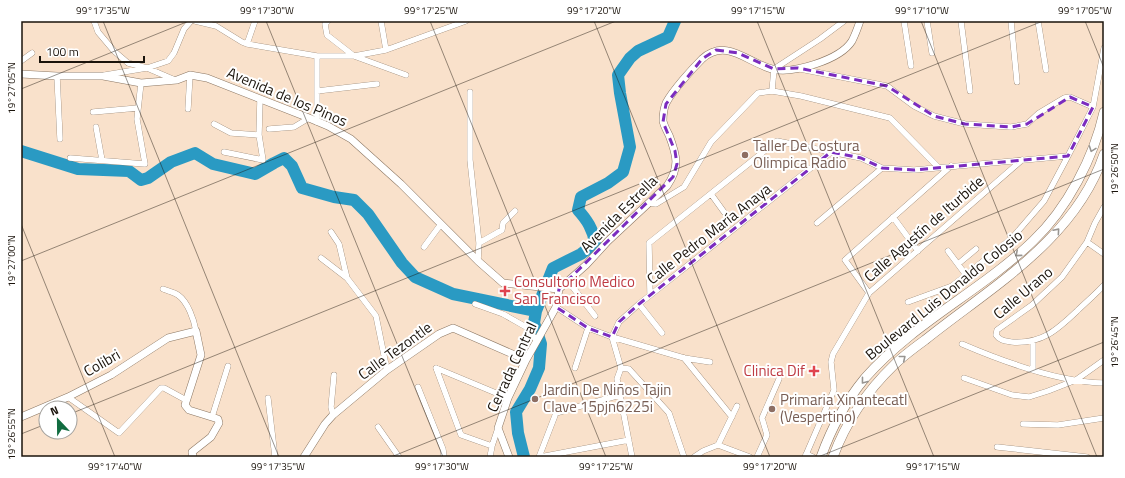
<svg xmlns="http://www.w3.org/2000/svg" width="1125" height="478" viewBox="0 0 1125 478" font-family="'Titillium Web',sans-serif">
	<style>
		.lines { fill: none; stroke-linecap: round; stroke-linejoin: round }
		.river { stroke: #2a9ac3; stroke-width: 12 }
		.minor-casing { stroke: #8c7763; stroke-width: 6 }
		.tertiary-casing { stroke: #8c7763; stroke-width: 8 }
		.trunk-casing { stroke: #8c7763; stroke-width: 10 }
		.minor { stroke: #fff; stroke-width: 5.5 }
		.tertiary { stroke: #fff; stroke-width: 7 }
		.trunk { stroke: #fff; stroke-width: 9 }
		.oneway { stroke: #989591 }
		.marked { fill: none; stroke: #7b2cbf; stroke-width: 3; stroke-dasharray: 8 5; stroke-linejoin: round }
		.ticks { fill: none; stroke: #1a130b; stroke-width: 1; stroke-opacity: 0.45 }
		.education-dot { fill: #8d6e63; stroke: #fff; stroke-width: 1.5 }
		.health-dot { fill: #e0444e; stroke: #fff; stroke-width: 1.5 }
		.labels { text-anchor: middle; stroke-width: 4; stroke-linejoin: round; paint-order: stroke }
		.street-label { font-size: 15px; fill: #1a130b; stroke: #fff }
		.education-label { font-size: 15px; fill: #785e54; stroke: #fff; text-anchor: start }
		.health-label { font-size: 15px; fill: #be3a42; stroke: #fff; text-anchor: start }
		.neatline { fill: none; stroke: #1a130b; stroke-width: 1.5 }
		.ticks-label { font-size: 10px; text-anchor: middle; fill: #1a130b }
	</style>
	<rect width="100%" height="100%" fill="#f9e1cb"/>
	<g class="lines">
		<path class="river" d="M21,151L78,169L129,171L141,180L148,178L171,162L195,153L213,164L255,174L274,163L284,158L292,166L302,188L334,197L354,200L368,214L402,263L415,277L453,294L536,311
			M524,457L518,433L516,412L530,389L539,368L541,344L534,323L536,311L553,268L581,254L595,243C593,229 587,220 578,210L581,197L608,183L623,172L630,147L620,93L618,75L630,58L638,51L668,37L675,21"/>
		<g class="minor-casing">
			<path id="minor" d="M94,21L98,32L114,51L128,63L147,68L175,80
				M195,21L216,26L242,42L247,44L317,56H354L386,50L466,21
				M328,21L325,24L327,35L354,56L406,75
				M381,21L386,50
				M904,21L911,66
				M927,21L932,53
				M961,21L970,91
				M1011,21L1017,82
				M1038,21L1046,70
				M247,44L255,21
				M21,61L32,53
				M800,69L887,86L914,106L934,116L965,124L1011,127L1027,124L1039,113L1064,98L1070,97L1093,107
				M105,75L147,68L168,61L174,53L184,29L191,21
				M57,76L60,139
				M317,91L377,84
				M772,91L774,69L820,39L844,21
				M470,92V160L479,243L478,261
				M188,109L190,75
				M93,112L138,108
				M317,122V56
				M214,124L231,133L259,135
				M96,127L102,160
				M269,129L294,127L309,118
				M224,152L263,160L259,135L260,99
				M70,158L145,164L137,119L141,83
				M711,194L724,212
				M649,203L656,204L684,187L711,142L758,93L772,91L801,96L890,118L938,167
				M1104,207L1095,223L1087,242L1062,277L1032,305L997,330L996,335C1000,341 1006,341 1012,342C1042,344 1057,330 1077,311C1086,302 1096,294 1104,285
				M893,217L918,251
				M817,223L882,168
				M331,232L339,244L347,278L376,316L387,370
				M1087,242L1104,254
				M479,243L502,230L503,223L515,211
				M424,247L441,224
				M948,251L966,275
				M321,258L347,278
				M958,264L976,249
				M568,281L595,316
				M163,289C168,291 174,292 178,295C188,302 194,320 196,331
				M869,293L845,260L951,166
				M650,295L649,243L777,141L861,158L882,168L914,170L1068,156
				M908,302L952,286L966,275L1012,238L1044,201L1068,156L1093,107L1104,48
				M475,304L503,314L526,327L537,341
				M639,304L662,333
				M556,307L588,328L612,337L684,358L710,362
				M1033,341V370
				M962,344C1004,362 1058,382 1104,383
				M684,358L732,417
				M436,368L461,435L492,446
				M436,368L508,398
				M575,368L588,328
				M621,368L612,337L619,322L639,304L831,152
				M621,368L629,369L669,413L684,457
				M621,368L617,379L632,457
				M964,378L1012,395L1029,397L1048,391L1076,380L1104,360
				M418,387L443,449L444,457
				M68,397L119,433L161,388H164L186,400
				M268,398L275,457
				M333,415L331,407L334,375
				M212,417L228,366
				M1023,424L1058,425L1104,418
				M378,427L399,457
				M718,445L737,406
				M718,445L750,457
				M997,447L1087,457
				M806,454L813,457
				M490,457L492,446L498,428
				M539,457L556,413L620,395
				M540,457L629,440
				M694,457L703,451L718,445
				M757,457L767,435L762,418L779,379
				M805,457L834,390L831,362L833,354L869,293L1022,160"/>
		</g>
		<g class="tertiary-casing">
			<path id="tertiary" d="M21,74L57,76H103L141,83L177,80L190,75L207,78L309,118L328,126L351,139L401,184L478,261L503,283L558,289
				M21,417L68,397L111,375L168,338L196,331L201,355L185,405L189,410L218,419L219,423L211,437L192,452L193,457
				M304,457L325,424L333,415L387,370L439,334L453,328L526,360
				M509,457L498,428L508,398L526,360L556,307L559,289L586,265L608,241L667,186C680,167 677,156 669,135C667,131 664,126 663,121C663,116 664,108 666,103C673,90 692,69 702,59C726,37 748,63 772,69C793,74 840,60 852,41C855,35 858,27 860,21"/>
		</g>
		<g class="trunk-casing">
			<path id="trunk" d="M821,457C831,429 846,401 865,378C913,323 981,291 1033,241C1067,209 1094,157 1104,112
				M833,457C846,422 867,391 894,365C903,356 914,348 925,340C991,287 1075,240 1104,154"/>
		</g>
		<use href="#minor" class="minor"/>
		<use href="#tertiary" class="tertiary"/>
		<use href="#trunk" class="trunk"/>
	</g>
	<defs><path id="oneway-chevron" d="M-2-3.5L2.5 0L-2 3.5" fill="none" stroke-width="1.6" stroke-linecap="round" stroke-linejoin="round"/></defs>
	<g class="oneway">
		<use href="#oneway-chevron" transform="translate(1092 149) rotate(110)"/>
		<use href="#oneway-chevron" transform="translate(1057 231) rotate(-49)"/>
		<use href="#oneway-chevron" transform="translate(1018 254) rotate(139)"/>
		<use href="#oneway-chevron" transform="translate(903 358) rotate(-39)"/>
		<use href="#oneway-chevron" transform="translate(864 381) rotate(128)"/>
	</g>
	<path class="marked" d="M716,50L738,53L774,69L798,68L887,86L934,116L965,124L1011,127L1027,124L1070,97L1093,107L1068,156L914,170L882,168L861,158L831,152L639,304L619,322L612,337L588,328L556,307L559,289L673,177L677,164L675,151L663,122L666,104L702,59Z"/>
	<path class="ticks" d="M103,21L279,457M266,21L443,457M430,21L606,457M594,21L770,457M757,21L934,457M921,21L1097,457M1085,21L1104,68M21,89L189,21M21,224L115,457M21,261L616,21M70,414L1043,21M21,434L46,424M391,457L1104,169M818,457L1104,342"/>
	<g class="education-dot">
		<circle cx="745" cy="155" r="4"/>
		<circle cx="535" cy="399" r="4"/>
		<circle cx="772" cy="409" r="4"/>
	</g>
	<g class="health-dot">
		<path d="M503 285h4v4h4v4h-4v4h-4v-4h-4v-4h4z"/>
		<path d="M812 365h4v4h4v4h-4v4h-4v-4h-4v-4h4z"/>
	</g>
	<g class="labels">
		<g class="street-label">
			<text transform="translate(287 97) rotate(23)" y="5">Avenida de los Pinos</text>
			<text transform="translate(619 214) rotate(-45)" y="5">Avenida Estrella</text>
			<text transform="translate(924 229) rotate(-41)" y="5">Calle Agustín de Iturbide</text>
			<text transform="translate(709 234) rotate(-38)" y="5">Calle Pedro María Anaya</text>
			<text transform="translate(1023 293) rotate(-40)" y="5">Calle Urano</text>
			<text transform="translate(944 295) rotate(-39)" y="5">Boulevard Luis Donaldo Colosio</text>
			<text transform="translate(395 351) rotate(-36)" y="5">Calle Tezontle</text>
			<text transform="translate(102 363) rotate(-30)" y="5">Colibri</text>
			<text transform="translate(512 367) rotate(-65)" y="5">Cerrada Central</text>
		</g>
		<g class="education-label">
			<text x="753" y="151">Taller De Costura<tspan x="753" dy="17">Olimpica Radio</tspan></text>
			<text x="543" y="395">Jardin De Niños Tajin<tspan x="543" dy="17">Clave 15pjn6225i</tspan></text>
			<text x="780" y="405">Primaria Xinantecatl<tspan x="780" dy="17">(Vespertino)</tspan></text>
		</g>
		<g class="health-label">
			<text x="514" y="287">Consultorio Medico<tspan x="514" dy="17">San Francisco</tspan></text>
			<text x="805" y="376" text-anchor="end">Clinica Dif</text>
		</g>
	</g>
	<rect width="1125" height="478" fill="none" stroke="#ffffff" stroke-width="44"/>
	<g transform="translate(58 420) rotate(338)"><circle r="19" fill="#ffffff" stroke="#a3a19d"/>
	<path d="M0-3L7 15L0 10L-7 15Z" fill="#116c40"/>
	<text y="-6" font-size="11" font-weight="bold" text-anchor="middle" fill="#1a130b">N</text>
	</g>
	<path d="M40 56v6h104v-6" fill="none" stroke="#1a130b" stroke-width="2"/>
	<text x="46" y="56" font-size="12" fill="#1a130b" stroke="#ffffff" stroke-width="3" paint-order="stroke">100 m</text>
	<rect x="22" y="22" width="1081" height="434" class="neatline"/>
	<g class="ticks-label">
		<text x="103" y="14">99°17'35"W</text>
		<text x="267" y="14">99°17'30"W</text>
		<text x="431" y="14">99°17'25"W</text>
		<text x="594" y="14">99°17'20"W</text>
		<text x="758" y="14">99°17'15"W</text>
		<text x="922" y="14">99°17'10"W</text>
		<text x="1085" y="14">99°17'05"W</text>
		<text transform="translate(11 88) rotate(-90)" y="4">19°27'05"N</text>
		<text transform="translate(1114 169) rotate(-90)" y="4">19°26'50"N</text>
		<text transform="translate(11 261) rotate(-90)" y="4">19°27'00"N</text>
		<text transform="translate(1114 342) rotate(-90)" y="4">19°26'45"N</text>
		<text transform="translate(11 434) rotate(-90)" y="4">19°26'55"N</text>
		<text x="115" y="470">99°17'40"W</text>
		<text x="278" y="470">99°17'35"W</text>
		<text x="442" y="470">99°17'30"W</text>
		<text x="606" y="470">99°17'25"W</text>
		<text x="770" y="470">99°17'20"W</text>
		<text x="933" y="470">99°17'15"W</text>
	</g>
</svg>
